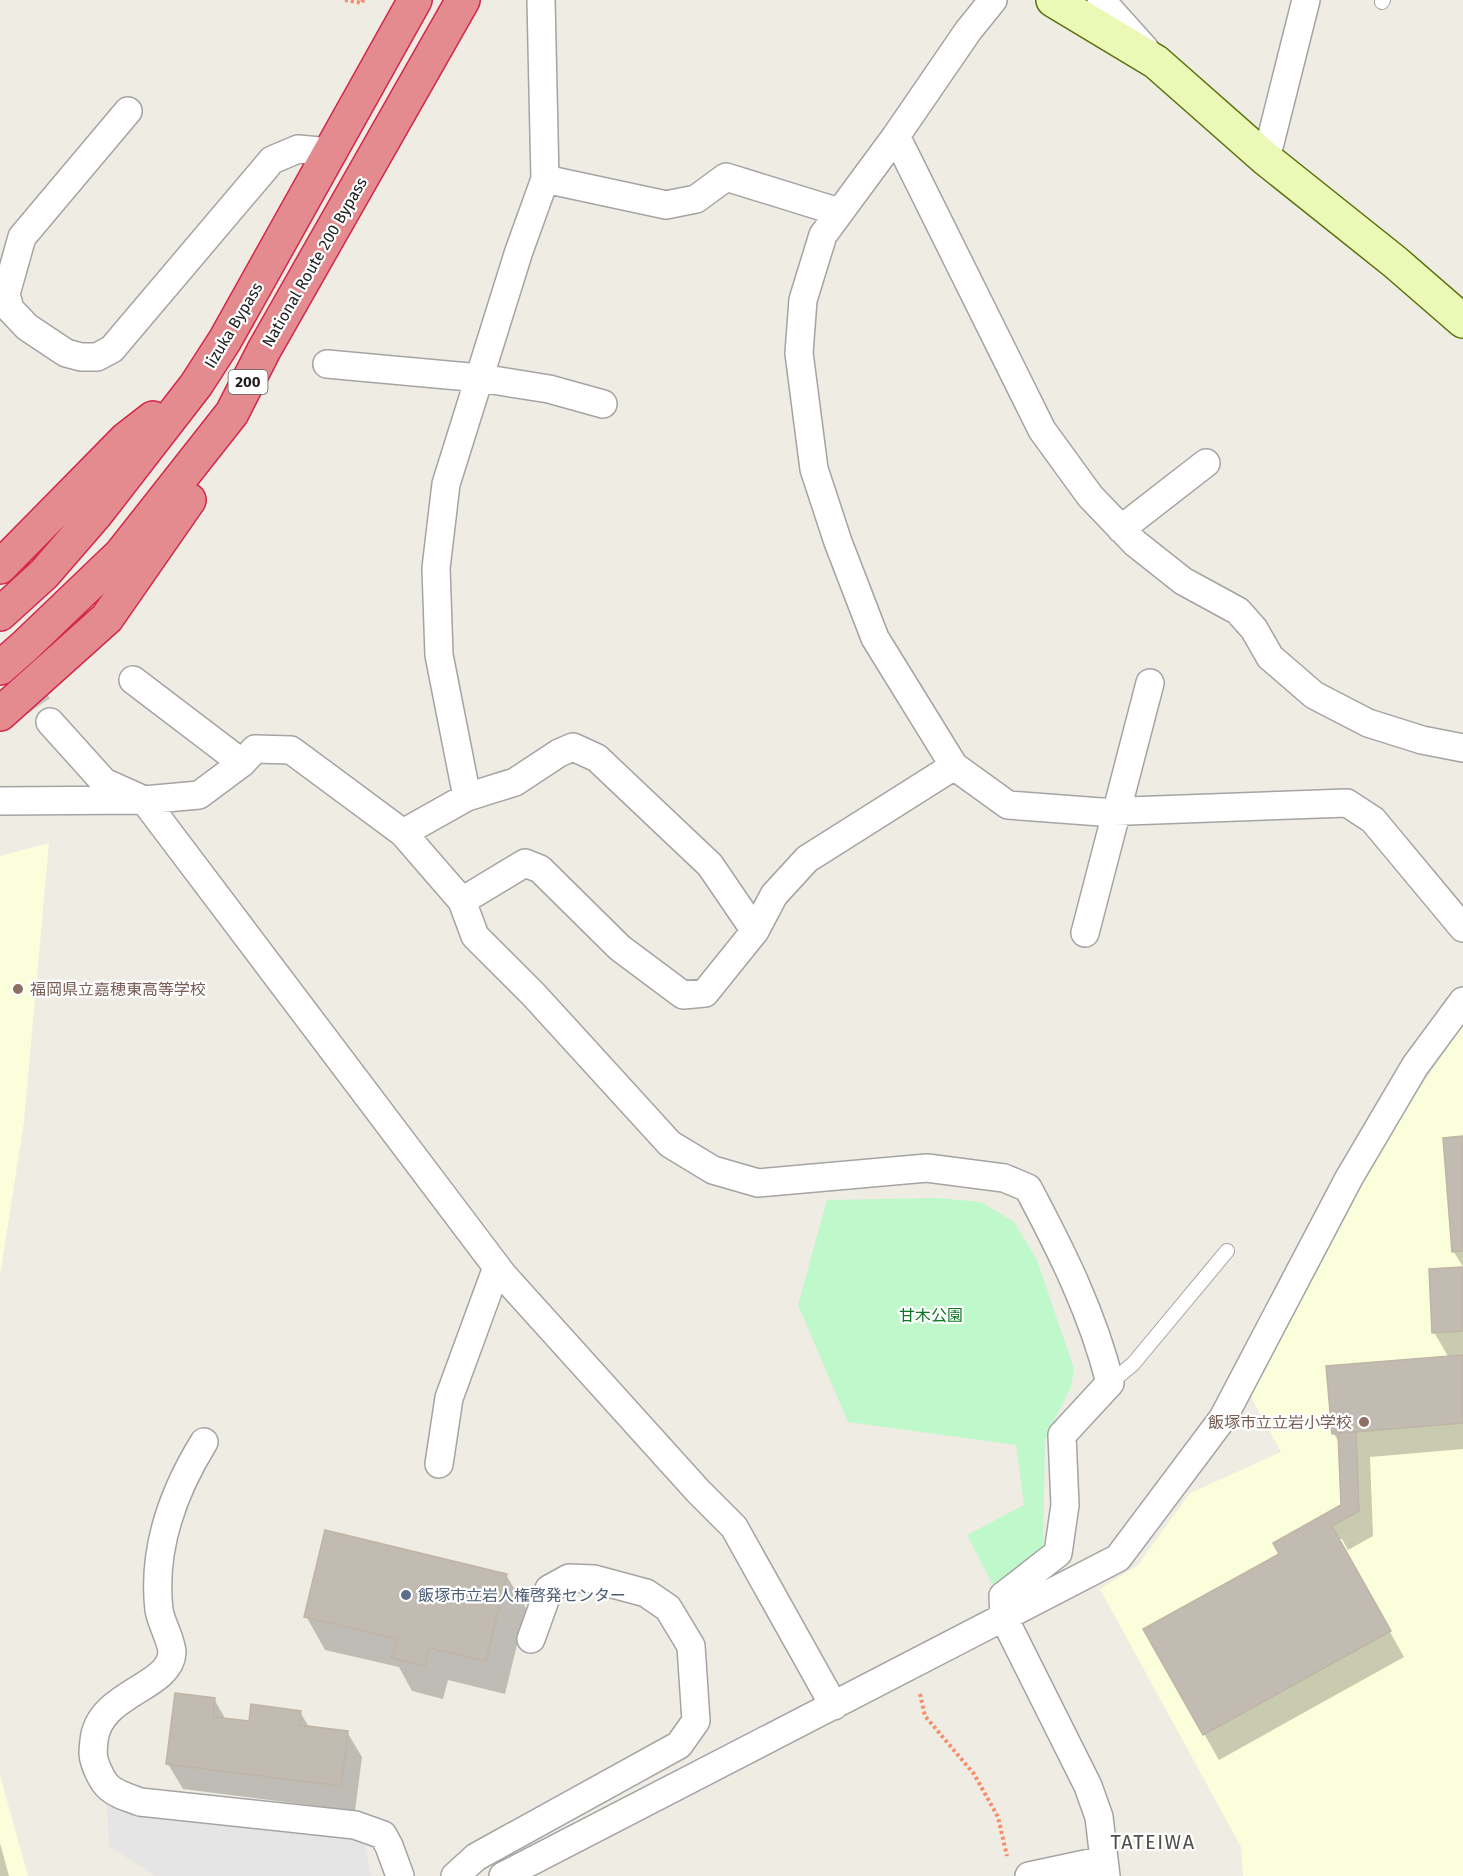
<svg xmlns="http://www.w3.org/2000/svg" width="1463" height="1876" viewBox="0 0 1463 1876" font-family="'Fira Sans','Noto Sans JP',sans-serif">
	<style>
		.education { fill: #fafedb }
		.park { fill: #bff8cb }
		.parking { fill: #e5e5e5 }
		.shadow { fill: #0003 }
		.building { fill: #c2bbb2; stroke: #bfb4a5; stroke-width: 1.5 }
		.lines { fill: none; stroke-linecap: round; stroke-linejoin: round }
		.street-tunnel { stroke: #c4c3bb; stroke-width: 27; stroke-dasharray: 27 14; stroke-linecap: butt }
		.lane-casing { stroke: #a4a4a4; stroke-width: 16 }
		.street-casing { stroke: #a4a4a4; stroke-width: 30 }
		.secondary-casing { stroke: #577107; stroke-width: 36 }
		.highway-casing { stroke: #d4274c; stroke-width: 36 }
		.path { stroke: #f78c6b; stroke-width: 4; stroke-dasharray: 3 3; stroke-linecap: butt }
		.lane { stroke: #fff; stroke-width: 14 }
		.street { stroke: #fff; stroke-width: 27 }
		.secondary { stroke: #ecf8b6; stroke-width: 33 }
		.highway { stroke: #e48b90; stroke-width: 33 }
		.education-dot { fill: #8d6e63; stroke: #fff; stroke-width: 2 }
		.service-dot { fill: #5c6f8a; stroke: #fff; stroke-width: 2 }
		.labels { text-anchor: middle; stroke-width: 4.5; stroke-linejoin: round; paint-order: stroke }
		.shield { fill: #fff; stroke: #616161; stroke-width: 1.5 }
		.shield-label { font-size: 15px; font-weight: bold; fill: #1d1d1d }
		.street-label { font-size: 16px; fill: #1d1d1d; stroke: #fff }
		.education-label { font-size: 16px; fill: #785e54; stroke: #fff; text-anchor: start }
		.park-label { font-size: 16px; fill: #0d7824; stroke: #fff }
		.service-label { font-size: 16px; fill: #4e5e75; stroke: #fff; text-anchor: start }
		.quarter-label { font-size: 20px; letter-spacing: 1.5px; fill: #505050; stroke: #fff }
	</style>
	<rect width="100%" height="100%" fill="#eeece3"/>
	<path class="education" d="M49,843L24,1122L0,1276V856Z
		M1463,1025V1876H1243L1241,1847L1100,1589L1138,1565L1190,1493L1281,1452L1248,1392L1386,1138Z
		M0,1775L28,1876H0Z"/>
	<path class="park" d="M937,1198L981,1202L1014,1222L1037,1260L1074,1369L1071,1387L1045,1439L1043,1553L995,1589L967,1535L1024,1505L1016,1445L848,1422L798,1305L827,1200Z"/>
	<path class="parking" d="M107,1806L363,1836L371,1876H155L109,1846Z"/>
	<path class="shadow" d="M1463,1138V1267L1454,1252Z
		M1463,1269V1449L1370,1457L1373,1536L1348,1550L1342,1539H1338L1404,1657L1219,1760L1145,1630L1281,1555L1343,1506L1340,1444L1334,1434L1449,1358L1434,1332Z
		M506,1575L526,1608L505,1694L448,1680L443,1699L412,1691L399,1667L325,1650L306,1616Z
		M214,1699L226,1720L250,1723L300,1712L309,1727L347,1732L362,1757L355,1811L183,1789L168,1764Z
		M0,1843L9,1876H0Z"/>
	<path class="building" d="M1463,1136V1251L1452,1252L1443,1138Z
		M1463,1267V1331L1432,1333L1429,1269Z
		M1463,1355V1423L1332,1434L1326,1366Z
		M1356,1432L1359,1511L1332,1526L1391,1631L1203,1735L1143,1629L1279,1554L1273,1543L1341,1505L1338,1433Z
		M325,1530L507,1574L486,1661L429,1648L425,1666L392,1658L397,1639L304,1617Z
		M175,1693L215,1698L213,1717L249,1721L251,1704L301,1711L299,1725L348,1731L341,1786L166,1764Z"/>
	<g class="lines">
		<path class="street-tunnel" d="M0,650L50,722"/>
		<g class="lane-casing">
			<path id="lane" d="M1382,2L1383,0
				M1110,1383L1133,1364L1227,1251"/>
		</g>
		<g class="street-casing">
			<path id="street" d="M993,0L968,31L896,136L823,235L803,300L799,353L814,469L838,542L875,638L954,766L1008,805L1101,812L1347,803L1373,820L1463,928
				M1101,0L1145,49
				M128,111L22,237L6,294L10,309L27,327L66,353L81,357H97L112,349L272,160L298,149L331,152
				M896,136L1042,430L1090,496L1135,543L1183,581L1238,611L1254,629L1270,657L1314,695L1368,723L1422,740L1463,748
				M1266,159L1306,0
				M545,179L666,205L696,199L726,177L839,212
				M327,364L480,378L549,389L603,404
				M1121,529L1206,463
				M133,680L242,763
				M50,722L104,782L144,800L199,795L242,763L255,749L291,750L403,833L462,901L475,936L534,995L670,1144L713,1170L758,1183L927,1168L1004,1178L1028,1188C1061,1250 1093,1314 1110,1383L1062,1435L1065,1505L1058,1553L1003,1596L1004,1618L1088,1786L1099,1817L1106,1876
				M467,797L439,655L436,568L446,484L519,251L545,179L541,0
				M0,801L144,800L503,1275L698,1491L734,1527L834,1706
				M403,833L467,797L515,782L559,753L573,747L597,758L710,865L755,931L774,895L807,859L954,766
				M462,901L525,863L540,869L620,948L683,995L705,993L755,931
				M1085,933L1150,683
				M204,1442C173,1492 152,1549 159,1610C161,1623 172,1641 172,1653C170,1688 98,1693 94,1741C93,1749 92,1755 95,1763C105,1791 113,1792 140,1802L355,1825L383,1835L389,1846L400,1876
				M439,1464L449,1398L497,1267
				M455,1876L476,1857L679,1745L696,1721L691,1646L668,1608L646,1593L594,1579L569,1578L549,1589L531,1639
				M503,1876L1118,1558L1223,1418L1349,1178L1415,1066L1463,1001
				M1029,1876L1104,1860"/>
		</g>
		<g class="secondary-casing">
			<path id="secondary" d="M1053,0L1156,62L1266,159L1395,262L1463,321"/>
		</g>
		<g class="highway-casing">
			<path id="highway" d="M0,567L126,439L153,418
				M0,614L44,574L96,514L196,385L225,340L415,0
				M0,668L25,646L121,554L232,413L264,350L463,0
				M0,714L107,618L189,500"/>
		</g>
		<path class="path" d="M345,0L362,3L363,0
			M920,1694L925,1716L974,1774L998,1817L1007,1856"/>
		<use href="#lane" class="lane"/>
		<use href="#street" class="street"/>
		<use href="#secondary" class="secondary"/>
		<use href="#highway" class="highway"/>
	</g>
	<g class="education-dot">
		<circle cx="18" cy="989" r="6"/>
		<circle cx="1364" cy="1422" r="6"/>
	</g>
	<circle class="service-dot" cx="406" cy="1595" r="6"/>
	<g class="labels">
		<rect class="shield" x="228.5" y="370" width="39" height="24" rx="4.5"/>
		<g class="shield-label">
			<text x="248" y="387">200</text>
		</g>
		<g class="street-label">
			<text transform="translate(314 262) rotate(-60)" y="6">National Route 200 Bypass</text>
			<text transform="translate(233 325) rotate(-59)" y="6">Iizuka Bypass</text>
		</g>
		<g class="education-label">
			<text x="30" y="995">福岡県立嘉穂東高等学校</text>
			<text x="1352" y="1428" text-anchor="end">飯塚市立立岩小学校</text>
		</g>
		<g class="park-label">
			<text x="931" y="1321">甘木公園</text>
		</g>
		<g class="service-label">
			<text x="418" y="1601">飯塚市立岩人権啓発センター</text>
		</g>
		<g class="quarter-label">
			<text x="1153" y="1849">TATEIWA</text>
		</g>
	</g>
</svg>
